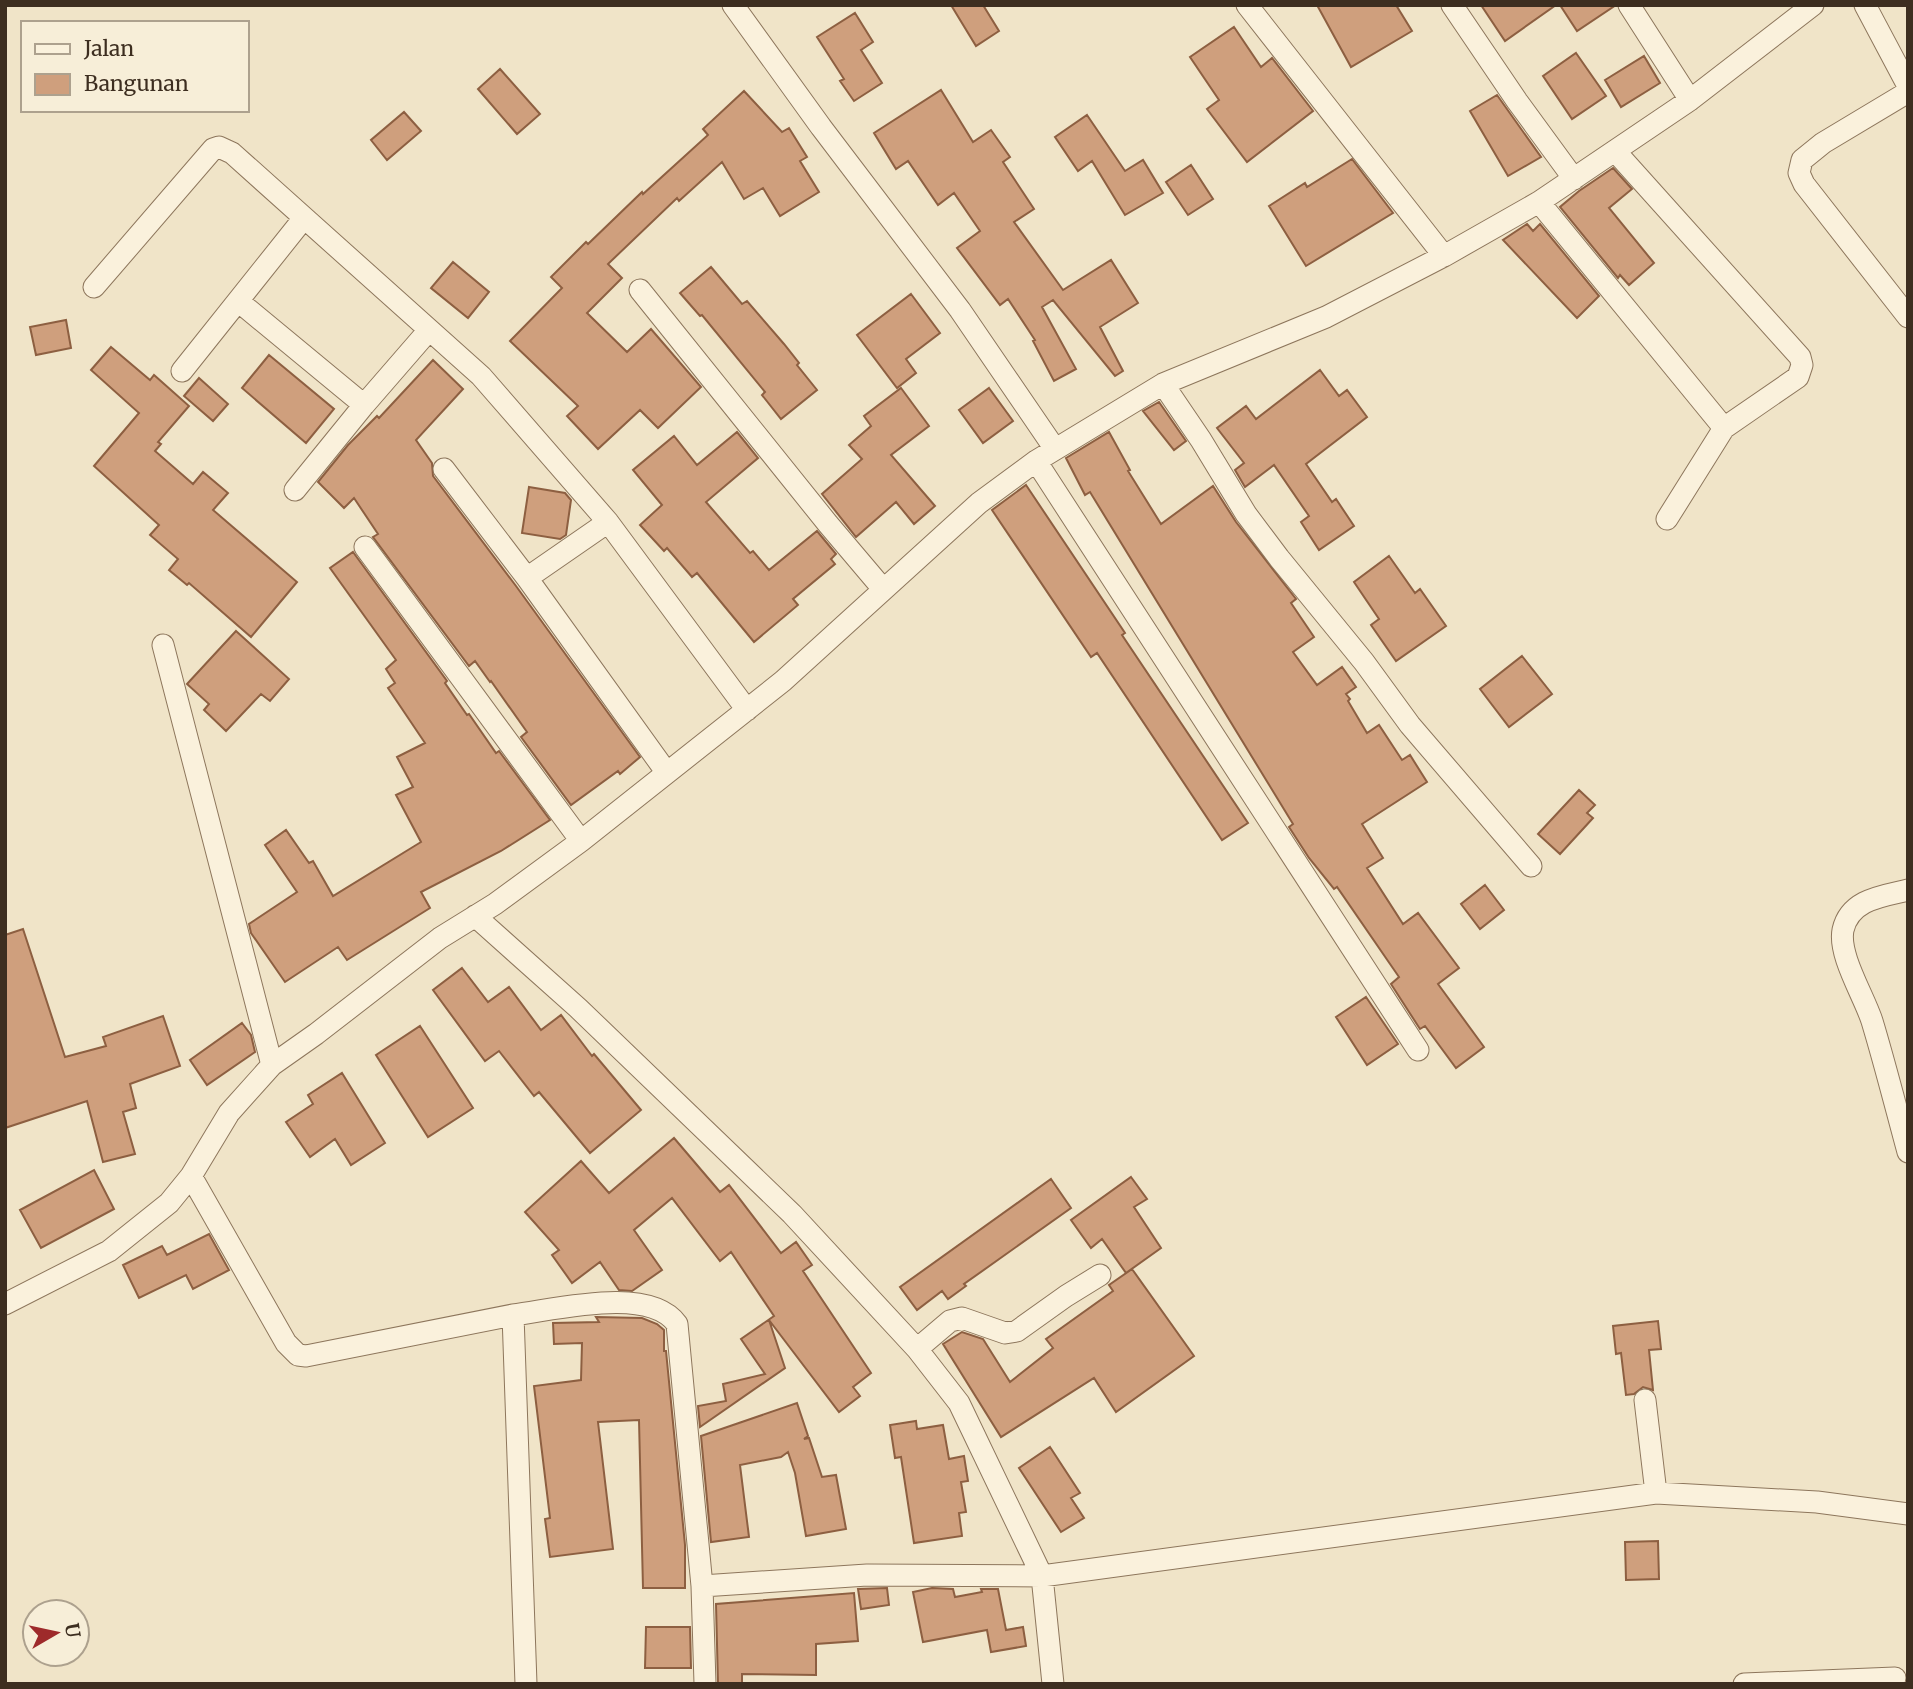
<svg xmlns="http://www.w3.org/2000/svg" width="1913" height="1689" viewBox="0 0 1913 1689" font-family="Merriweather,serif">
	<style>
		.building { fill: #cf9f7d; stroke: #8d5f41; stroke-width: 2 }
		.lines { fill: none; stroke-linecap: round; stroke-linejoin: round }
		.street-casing { stroke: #8d765c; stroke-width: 23 }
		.street { stroke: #faf1dc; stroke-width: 21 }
	</style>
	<rect width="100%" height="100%" fill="#f0e4c8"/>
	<path class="building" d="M951,5H983L999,31L976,46Z
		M1317,5H1396L1412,31L1351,67Z
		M1481,5H1556L1505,41Z
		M1560,5H1616L1577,31Z
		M855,13L873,42L861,50L882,83L854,101L840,81L844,79L817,37Z
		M1234,27L1261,67L1272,58L1313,111L1247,162L1207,109L1219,100L1190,57Z
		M1576,53L1606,96L1572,119L1543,76Z
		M1644,56L1660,83L1621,107L1605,80Z
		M500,69L540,114L517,134L478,89Z
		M941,90L973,142L991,130L1010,157L1003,162L1034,209L1014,222L1063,290L1111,260L1138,303L1100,327L1123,371L1115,376L1053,300L1042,307L1076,369L1054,381L1033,341L1035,340L1008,299L1000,305L957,248L980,231L954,193L938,205L908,161L896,169L874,133Z
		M744,91L782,132L789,128L807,157L800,161L819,192L780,216L763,188L744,199L722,162L679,201L677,198L608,264L622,278L587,313L627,352L651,329L701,387L658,428L640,410L598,449L567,416L578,406L510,341L562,288L551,277L586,242L588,244L642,192L643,194L708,135L703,129Z
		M1497,95L1541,157L1508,176L1470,111Z
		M404,112L421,131L387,160L371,140Z
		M1087,115L1125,171L1143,160L1163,193L1125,215L1092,161L1078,171L1055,137Z
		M1352,159L1393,213L1306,266L1269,206L1305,183L1307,187Z
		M1191,165L1213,199L1188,215L1166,182Z
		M1613,168L1632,189L1609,208L1654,263L1629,285L1620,275L1618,278L1560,207L1579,191Z
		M1527,224L1533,231L1540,224L1599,296L1577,318L1503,240Z
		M453,262L489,292L468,318L431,288Z
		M711,267L742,304L747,301L784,344L799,363L797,365L817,390L781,419L762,395L765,392L702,315L700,316L680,293Z
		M911,294L940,333L906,359L916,373L897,388L857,335Z
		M66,320L71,348L36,355L30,327Z
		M111,347L150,380L154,375L189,406L158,442L161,444L155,451L193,484L203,472L228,493L213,510L297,582L251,637L189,583L187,585L169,570L178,559L150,535L159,525L94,466L139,413L91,370Z
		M269,355L334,409L306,443L242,388Z
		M433,360L463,389L416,440L432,463L433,476L516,586L640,757L620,774L618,771L571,805L521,737L527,732L491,681L490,682L475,661L469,666L373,537L378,534L354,498L344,508L318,482L348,445L377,416L379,418Z
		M1320,370L1339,396L1347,390L1367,417L1306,464L1332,502L1336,499L1354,526L1319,550L1301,522L1309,516L1274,465L1245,487L1235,470L1244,463L1217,428L1246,406L1256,419Z
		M199,378L228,404L213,421L184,396Z
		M901,388L929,426L891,455L935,506L914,524L896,502L856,537L822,494L862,459L849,445L871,426L864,416Z
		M989,388L1013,421L983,443L959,410Z
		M1159,402L1186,441L1174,450L1143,411Z
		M737,432L758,458L706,502L750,553L753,551L769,570L817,531L836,554L831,559L835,564L793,599L798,605L754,642L697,573L692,577L667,548L664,551L640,525L662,505L633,470L674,436L697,465Z
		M1109,432L1130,470L1128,471L1161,524L1213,486L1236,522L1296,599L1291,603L1314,637L1293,652L1317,685L1342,667L1356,687L1346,694L1350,699L1348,701L1367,733L1379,725L1402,760L1410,755L1427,782L1362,824L1383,858L1367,868L1403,924L1418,913L1459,968L1438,984L1484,1047L1456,1068L1425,1026L1420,1029L1391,984L1399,977L1337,887L1334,889L1309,858L1289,827L1293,824L1090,492L1085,495L1066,458Z
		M1026,485L1125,633L1122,635L1248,823L1222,840L1097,653L1091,657L992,510Z
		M529,487L565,493L571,500L566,535L560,539L522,533Z
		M353,552L447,681L445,683L467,715L469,714L496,753L499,751L550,820L501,851L421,892L430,908L347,960L338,947L285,982L251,933L249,924L297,892L265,845L286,830L309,863L313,861L333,896L421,842L396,795L413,787L397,757L425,743L388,688L395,683L386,669L396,660L330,568Z
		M1389,556L1415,593L1420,589L1446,626L1396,661L1371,625L1379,619L1354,582Z
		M236,631L289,679L270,701L261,694L226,731L204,710L209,704L187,684Z
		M1522,656L1552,694L1509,727L1480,689Z
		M1579,790L1595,805L1587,813L1593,818L1560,854L1538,834Z
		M1485,885L1504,910L1480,929L1461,904Z
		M23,929L65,1057L106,1046L103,1037L163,1016L180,1066L130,1084L136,1108L123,1112L135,1154L103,1162L87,1101L5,1128V935Z
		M462,968L488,1002L509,987L541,1030L561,1015L592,1056L594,1054L641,1110L590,1153L539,1092L534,1096L499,1051L485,1061L433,990Z
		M1366,997L1398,1044L1367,1065L1336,1017Z
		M242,1023L251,1035L255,1052L207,1085L190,1060Z
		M420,1026L473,1108L428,1137L376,1055Z
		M342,1073L385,1143L351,1165L335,1139L310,1157L286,1122L313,1104L308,1095Z
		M674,1138L720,1192L729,1185L781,1253L796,1242L812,1265L803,1271L871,1373L853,1387L860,1396L839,1412L769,1320L785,1368L700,1427L698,1406L726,1401L723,1384L765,1374L741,1339L774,1316L731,1252L720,1261L672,1198L634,1230L662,1270L632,1291L619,1290L600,1262L572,1283L552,1255L559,1250L525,1212L581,1161L609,1193Z
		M94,1170L114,1209L41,1248L20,1210Z
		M1131,1177L1147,1199L1134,1207L1161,1248L1126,1273L1102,1239L1091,1248L1071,1220Z
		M1051,1179L1071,1208L964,1284L966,1286L948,1299L942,1291L917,1310L900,1287Z
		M209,1234L229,1270L193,1289L186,1275L139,1298L123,1265L162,1246L167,1255Z
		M1132,1269L1194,1356L1116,1412L1094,1378L1001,1437L943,1344L962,1332L983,1339L1010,1382L1053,1348L1046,1339L1113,1291L1109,1285Z
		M596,1317L642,1318L657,1324L664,1330V1351H666L685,1545V1588H643L639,1420L598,1422L613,1549L550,1557L545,1519L550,1518L534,1386L581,1380L582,1343L554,1344L553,1323L599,1322Z
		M1658,1321L1661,1349L1649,1350L1653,1390L1643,1387L1634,1394L1626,1395L1621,1353L1616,1354L1613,1326Z
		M797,1403L808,1436L804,1439L809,1438L822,1477L836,1475L846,1529L806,1536L795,1473L788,1452L781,1457L740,1465L749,1537L711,1542L701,1436Z
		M916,1421L917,1429L943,1425L949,1459L964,1456L968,1481L961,1482L966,1512L959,1513L962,1536L914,1543L901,1457L895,1458L890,1425Z
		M1050,1447L1080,1493L1071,1498L1084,1518L1061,1532L1019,1468Z
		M1658,1541L1659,1579L1626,1580L1625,1542Z
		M887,1588L889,1605L861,1609L858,1589Z
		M932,1588L953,1589L955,1597L982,1592L981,1589H998L1006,1630L1023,1627L1026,1646L991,1652L987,1630L923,1642L913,1592Z
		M854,1593L858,1641L816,1644V1675L742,1674V1684H718L716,1604Z
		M646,1627H690L691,1668H645Z"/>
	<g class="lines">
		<g class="street-casing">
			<path id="street" d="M733,5L821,127L960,310L1055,449
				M1247,5L1444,256
				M1452,5L1517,101L1574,179
				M1629,5L1690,100
				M1865,5L1908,86
				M1908,92L1823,143L1802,160L1799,173L1804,184L1908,317
				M1615,151L1800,357L1802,365L1798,377L1724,428L1667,519
				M1539,202L1724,428
				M94,287L213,149L219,147L232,153L481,376L608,522L747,710
				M640,290L828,524L883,589
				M238,301L364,405
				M182,371L304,218
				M1163,384L1201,440L1246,514L1279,558L1364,662L1410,725L1531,866
				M1036,461L1418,1050
				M444,469L527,578L667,773
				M295,490L364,405L429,330
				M365,547L581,841
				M527,578L608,522
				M163,645L272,1065
				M1908,890C1883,896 1850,899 1843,930C1838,955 1864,996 1872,1021C1885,1064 1896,1108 1908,1152
				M475,916L578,1008L792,1214L917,1349L959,1403L1042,1576L1053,1684
				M191,1176L286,1343L298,1355L306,1356L513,1315L526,1684
				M5,1304L109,1251L169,1203L191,1176L229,1113L272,1065L316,1034L440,938L495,904L581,841L783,681L979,503L1036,461L1163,384L1326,317L1444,256L1539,202L1690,100L1813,5
				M513,1315C555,1310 649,1285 677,1324L702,1586L867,1575L1042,1576L1656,1493L1817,1502L1908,1514
				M917,1349L950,1321L962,1318L1005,1333L1017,1331L1066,1296L1100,1275
				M1645,1400L1656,1493
				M702,1586L705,1684
				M1744,1684L1895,1678"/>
		</g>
		<use href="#street" class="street"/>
	</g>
	<rect width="1913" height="1689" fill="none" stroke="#3d2e20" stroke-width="14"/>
	<rect x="21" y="21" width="228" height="91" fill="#f7eed8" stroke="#ada18e" stroke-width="2"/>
	<rect x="35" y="44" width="35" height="10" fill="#faf1dc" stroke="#ada18e" stroke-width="2"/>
	<text x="84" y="56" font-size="21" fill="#3d2e20">Jalan</text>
	<rect x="35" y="74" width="35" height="21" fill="#cf9f7d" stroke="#ada18e" stroke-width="2"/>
	<text x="84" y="91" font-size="21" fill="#3d2e20">Bangunan</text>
	<g transform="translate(56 1633) rotate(81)"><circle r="33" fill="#f7eed8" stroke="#ada18e" stroke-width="2"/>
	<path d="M0-5L12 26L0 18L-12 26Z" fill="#9e2a2b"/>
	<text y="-10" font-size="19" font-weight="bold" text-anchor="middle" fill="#3d2e20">U</text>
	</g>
</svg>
